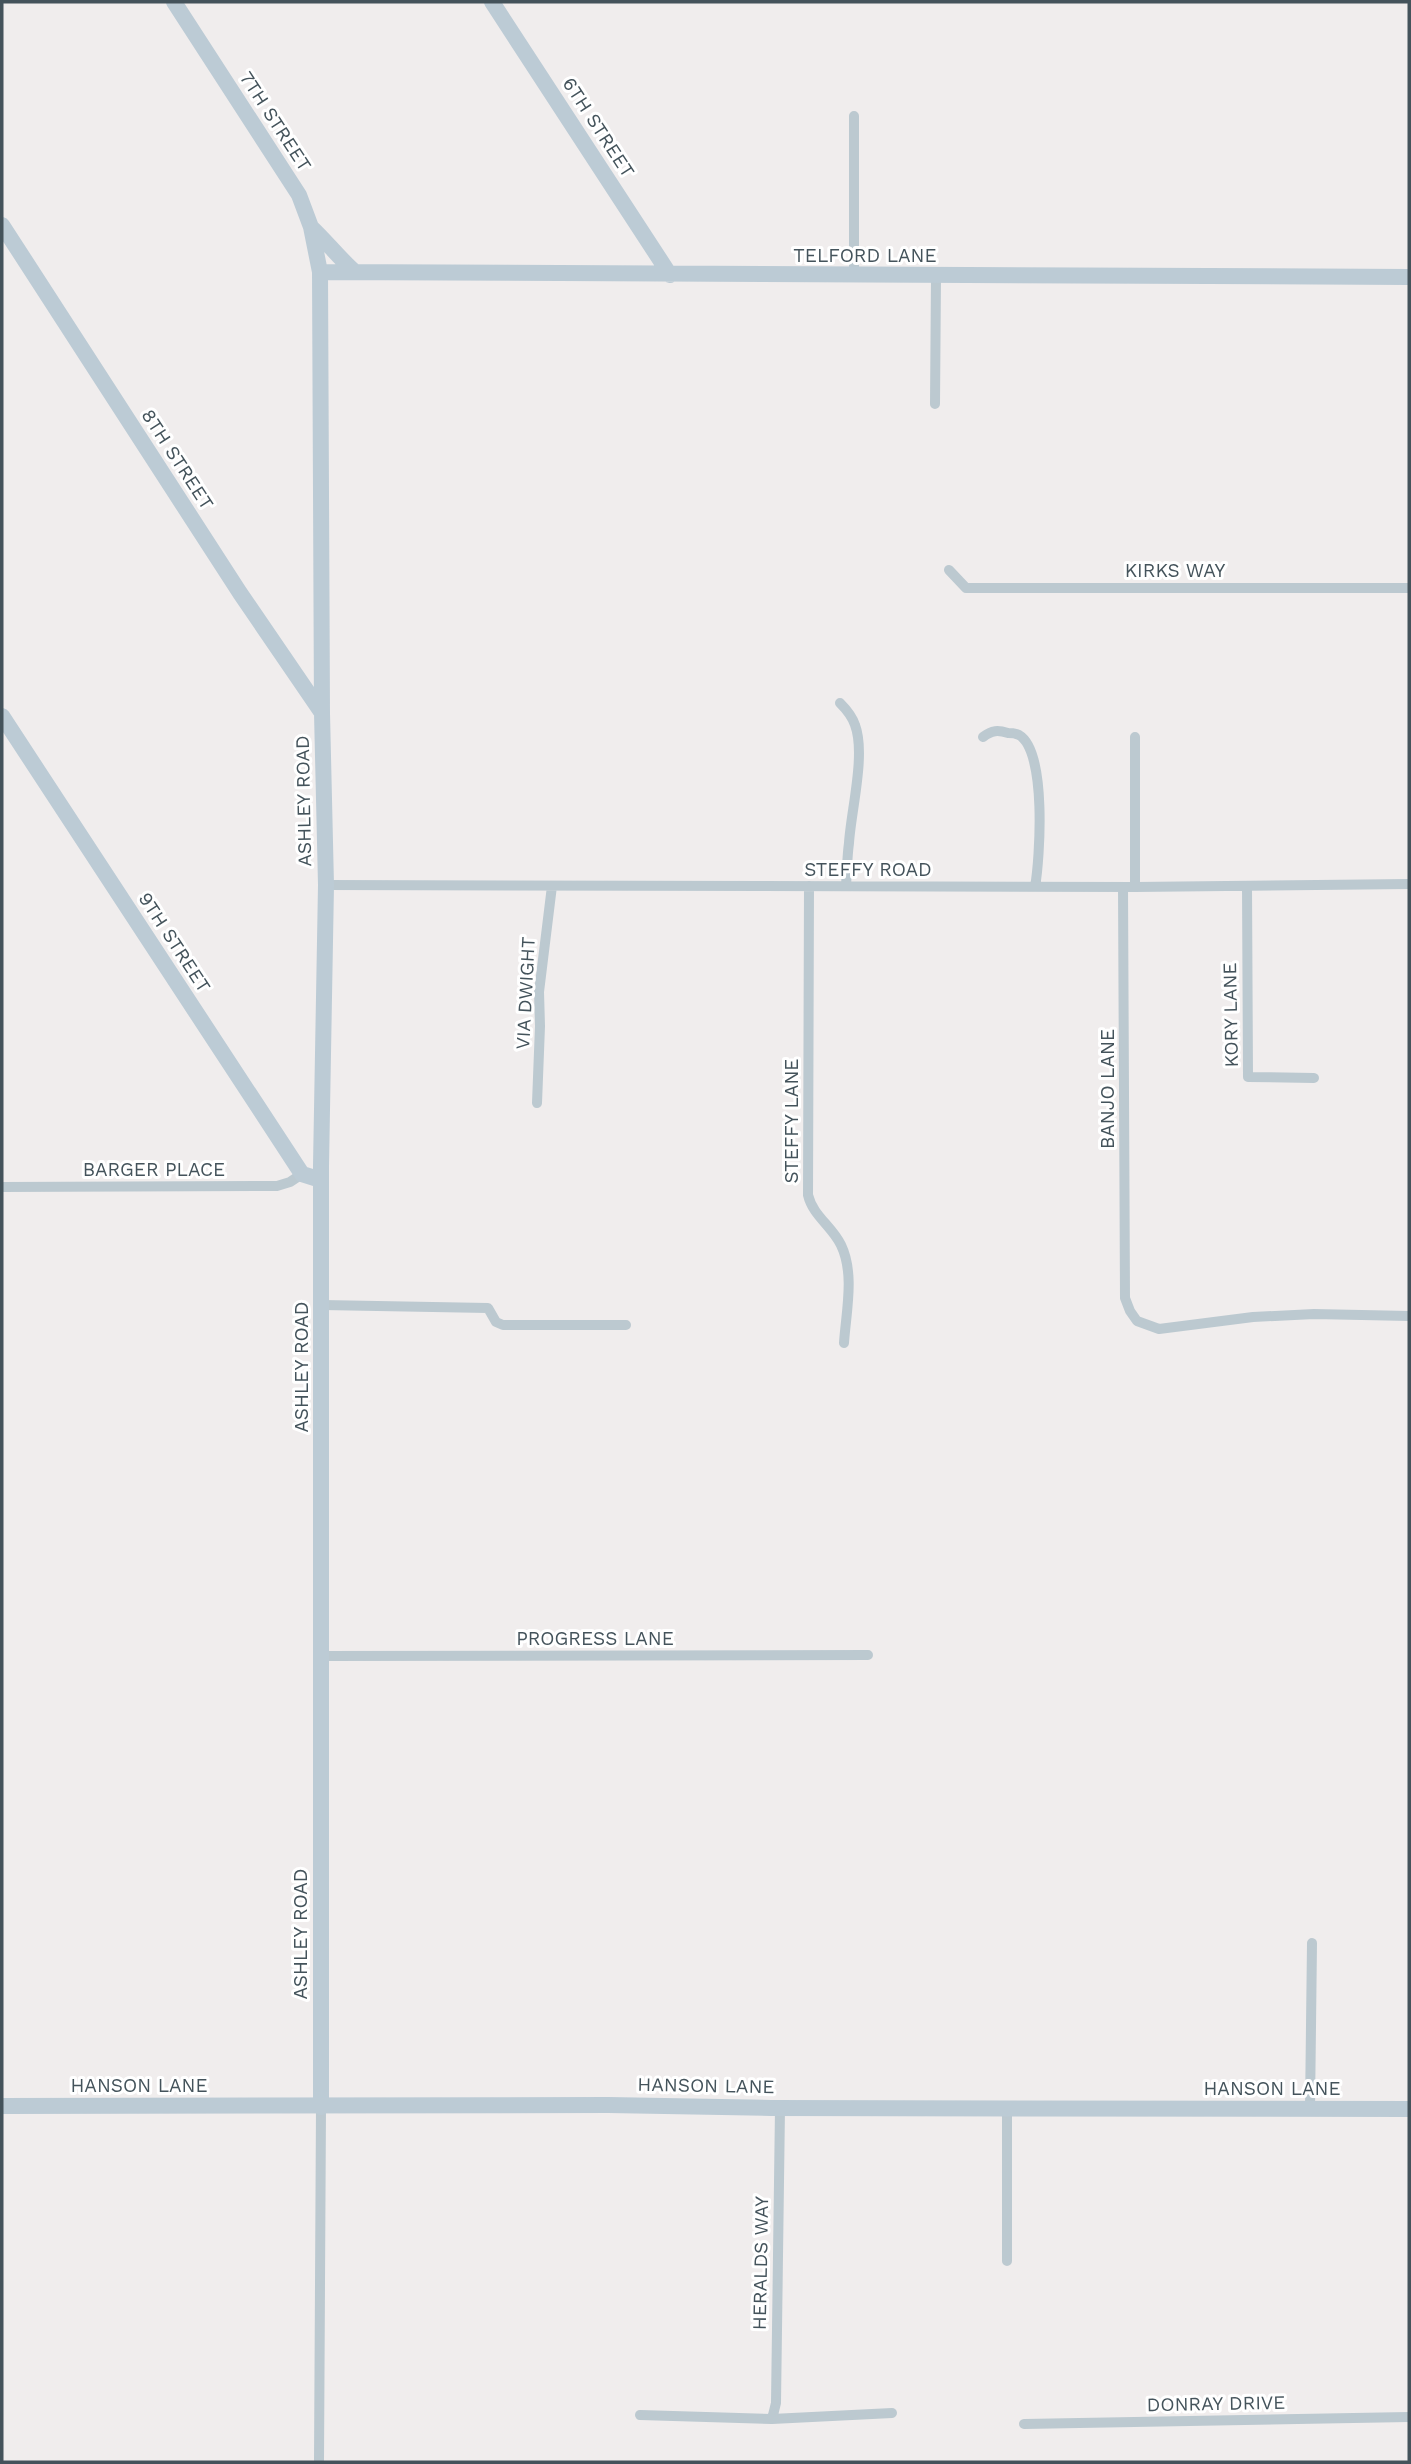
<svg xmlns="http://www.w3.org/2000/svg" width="1411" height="2464" viewBox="0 0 1411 2464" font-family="'Work Sans',sans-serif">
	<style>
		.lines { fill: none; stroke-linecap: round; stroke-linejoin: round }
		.street { stroke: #bcc9d0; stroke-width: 10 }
		.secondary { stroke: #bccbd5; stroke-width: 16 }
		.labels { text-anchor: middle; stroke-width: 6; stroke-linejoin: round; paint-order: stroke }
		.street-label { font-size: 19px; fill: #44535b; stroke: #fff }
	</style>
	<rect width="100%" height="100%" fill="#f0eded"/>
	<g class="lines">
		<path class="street" d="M854,116V276
			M935,404L936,276
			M949,570L966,588H1409
			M840,703C846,709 852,716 855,725C866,754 851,811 849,843C847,857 847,872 846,886
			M983,737C992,730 998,730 1008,733C1012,733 1015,733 1019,735C1047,751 1040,858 1035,887
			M326,885L1135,887L1409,884
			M809,886L808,1195C813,1216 832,1226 841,1245C855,1274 846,1312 844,1343
			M1247,886L1248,1077L1314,1078
			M1123,887L1125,1298L1130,1311L1137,1321L1159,1329L1253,1317L1314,1314L1409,1316
			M1135,887V737
			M537,1103L540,1026L539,992L552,886
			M2,1187L277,1186L290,1182L302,1174
			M322,1305L488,1308L496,1322L503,1325H626
			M322,1656L868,1655
			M1007,2108V2261
			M1310,2109L1312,1943
			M640,2415L772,2419L892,2413
			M772,2419L776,2403L780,2108
			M1024,2424L1409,2417
			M319,2462L321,2107"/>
		<path class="secondary" d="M174,2L299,195L311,227L320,272L322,713L326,885L321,1166V2107
			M492,2L670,275
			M2,225L240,593L322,713
			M311,227C327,242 339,258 355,272
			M320,272L1409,277
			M2,716L302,1174L321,1180
			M2,2106L608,2105L771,2108L1409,2109"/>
	</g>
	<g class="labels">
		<g class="street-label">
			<text transform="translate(276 121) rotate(57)" y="7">7TH STREET</text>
			<text transform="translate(599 127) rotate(57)" y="7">6TH STREET</text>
			<text x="865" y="262">TELFORD LANE</text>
			<text transform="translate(178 459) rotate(57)" y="7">8TH STREET</text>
			<text x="1175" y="577">KIRKS WAY</text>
			<text transform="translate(303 801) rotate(-91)" y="7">ASHLEY ROAD</text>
			<text x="868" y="876">STEFFY ROAD</text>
			<text transform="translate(175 942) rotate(57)" y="7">9TH STREET</text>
			<text transform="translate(525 993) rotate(-87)" y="7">VIA DWIGHT</text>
			<text transform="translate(1230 1015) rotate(-91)" y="7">KORY LANE</text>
			<text transform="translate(1107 1089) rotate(-90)" y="7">BANJO LANE</text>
			<text transform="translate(791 1121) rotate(-90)" y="7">STEFFY LANE</text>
			<text x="154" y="1176">BARGER PLACE</text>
			<text transform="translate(301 1367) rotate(-90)" y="7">ASHLEY ROAD</text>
			<text x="595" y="1645">PROGRESS LANE</text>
			<text transform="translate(300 1934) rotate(-90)" y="7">ASHLEY ROAD</text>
			<text x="139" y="2092">HANSON LANE</text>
			<text transform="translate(706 2085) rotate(1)" y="7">HANSON LANE</text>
			<text x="1272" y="2095">HANSON LANE</text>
			<text transform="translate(760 2263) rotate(-89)" y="7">HERALDS WAY</text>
			<text transform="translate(1216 2403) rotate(-1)" y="7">DONRAY DRIVE</text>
		</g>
	</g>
	<rect width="1411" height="2464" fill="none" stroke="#44535b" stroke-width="7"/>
</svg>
